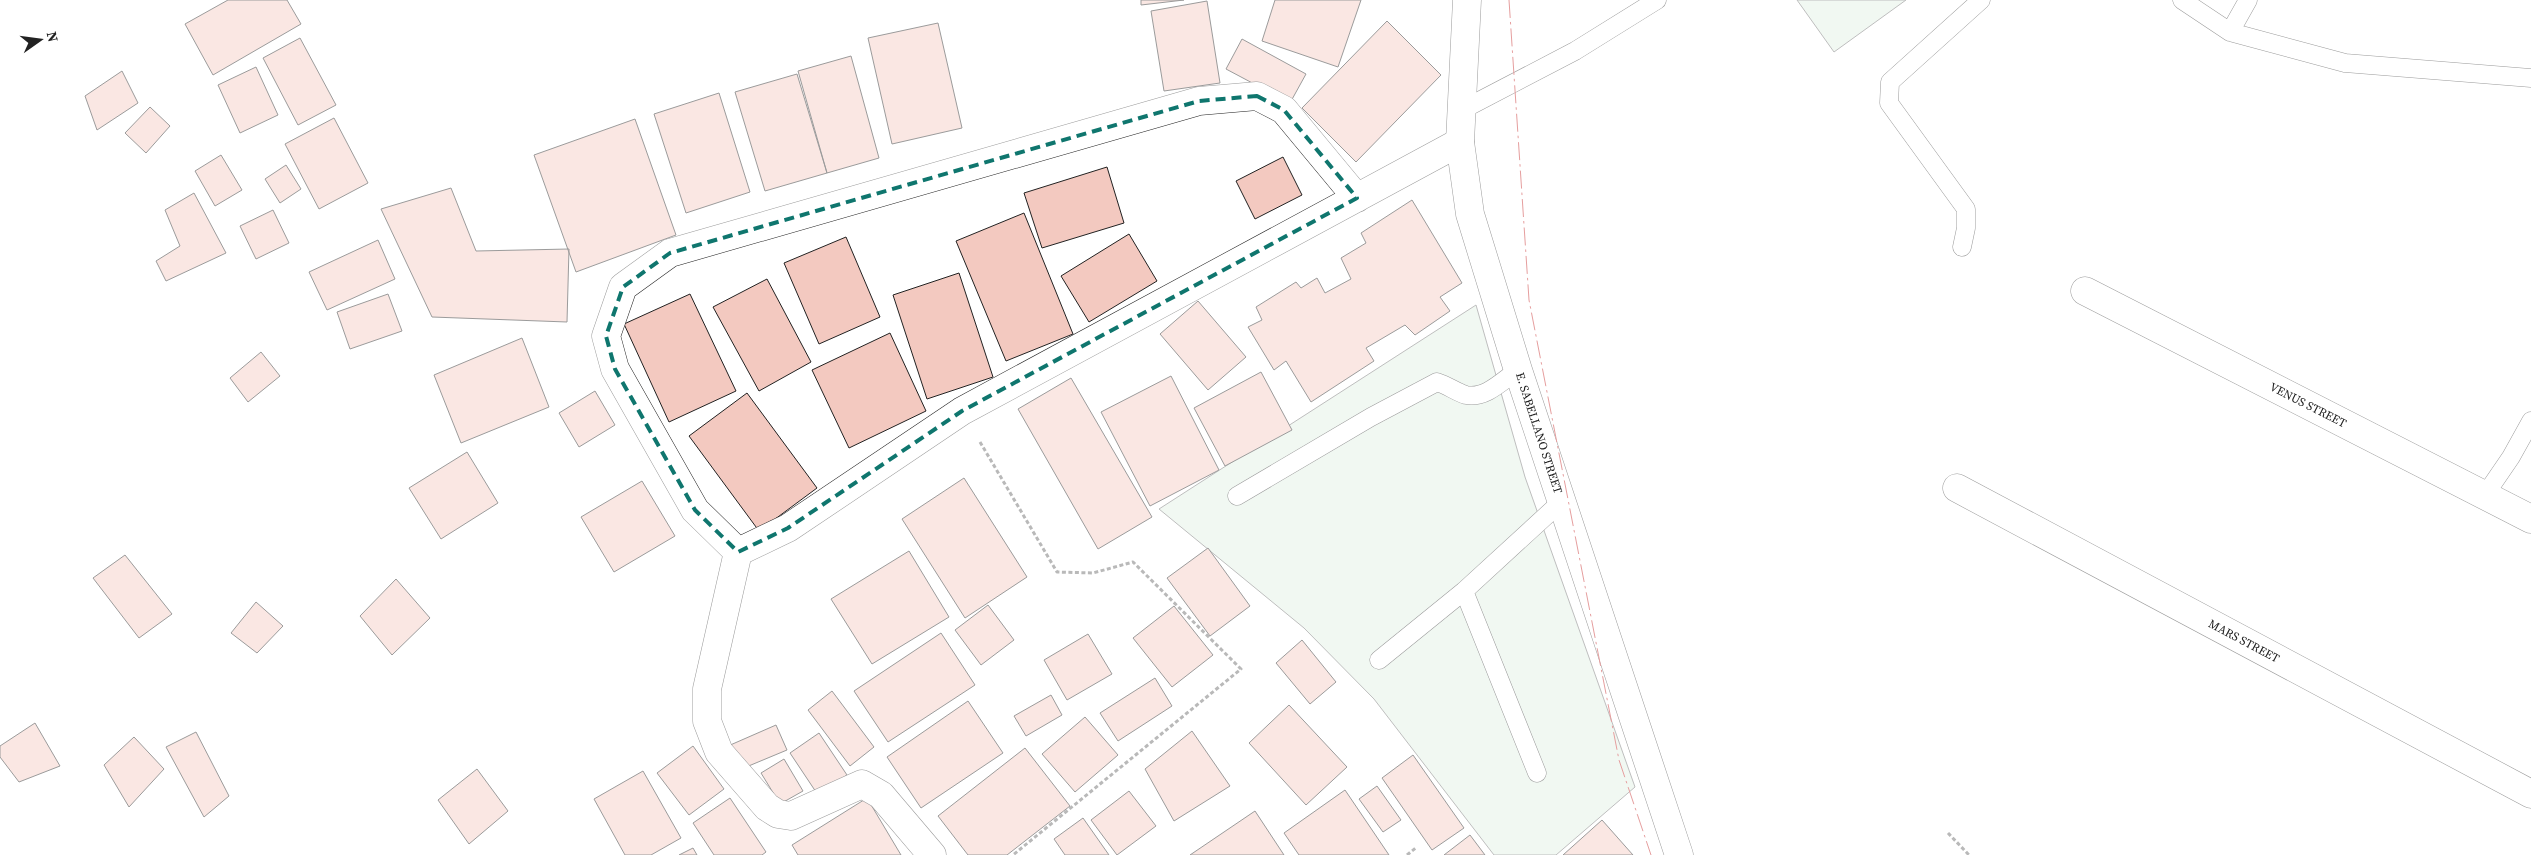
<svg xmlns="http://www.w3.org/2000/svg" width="2531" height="855" viewBox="0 0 2531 855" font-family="'Source Serif 4',serif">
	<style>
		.green { fill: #e0efe3; stroke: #6f6f6f }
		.building { fill: #f3c9c0; stroke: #222 }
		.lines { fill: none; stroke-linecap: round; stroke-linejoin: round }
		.service-casing { stroke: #222; stroke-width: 19 }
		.minor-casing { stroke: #222; stroke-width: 29 }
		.tertiary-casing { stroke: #222; stroke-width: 29 }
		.path { stroke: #646464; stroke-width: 3; stroke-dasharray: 4 2.5; stroke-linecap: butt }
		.service { stroke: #fff; stroke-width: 18 }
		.minor { stroke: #fff; stroke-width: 28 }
		.tertiary { stroke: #fff; stroke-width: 28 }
		.power { stroke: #c62828; stroke-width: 1; stroke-dasharray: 18 4 2.5 4; stroke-linecap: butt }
		.marked { fill: none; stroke: #0f766e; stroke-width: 4; stroke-dasharray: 10 6; stroke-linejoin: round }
		.labels { text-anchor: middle; stroke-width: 4; stroke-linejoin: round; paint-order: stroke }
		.street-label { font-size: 12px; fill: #222; stroke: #fff }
	</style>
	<rect width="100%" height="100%" fill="#fff"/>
	<path class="green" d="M1797,0H1906L1834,52Z
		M1476,305L1525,477L1635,787L1556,855H1494L1374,699L1304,628L1159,509Z"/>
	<path class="building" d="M228,0H287L301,24L213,75L185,24Z
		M1141,0H1184L1141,5Z
		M1275,0H1361L1338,67L1262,41Z
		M1207,1L1220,83L1164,91L1151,11Z
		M1387,21L1441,75L1356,162L1302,108Z
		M938,23L962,128L892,144L868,38Z
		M300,38L336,105L298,125L263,58Z
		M1242,39L1306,74L1290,103L1226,69Z
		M851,56L879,158L827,173L798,71Z
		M256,67L278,115L240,133L218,85Z
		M122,71L138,103L97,130L85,96Z
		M797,74L827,173L765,191L735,92Z
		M719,93L750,192L686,213L654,114Z
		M150,107L170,126L146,153L125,133Z
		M334,118L368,183L319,209L285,144Z
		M635,119L676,235L576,272L534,155Z
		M221,155L242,190L215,206L195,171Z
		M1283,157L1302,195L1255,219L1236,181Z
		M286,165L301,189L280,203L265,179Z
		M1107,167L1124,223L1042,248L1024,193Z
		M451,188L476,251L569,249L567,322L432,317L381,209Z
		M194,193L226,253L166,281L156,261L180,246L165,210Z
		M1412,200L1462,283L1440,297L1450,311L1415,335L1405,325L1366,348L1374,361L1311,402L1286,361L1274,370L1248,327L1262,320L1256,307L1296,282L1301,288L1317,278L1325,293L1351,279L1341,258L1366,243L1361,233Z
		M273,210L289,243L256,259L240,226Z
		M1024,213L1073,334L1006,361L956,241Z
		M1129,234L1157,281L1089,322L1061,276Z
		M846,237L880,317L819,344L784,263Z
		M378,240L395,279L327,310L309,272Z
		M959,273L993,377L927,399L893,295Z
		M767,279L811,362L759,391L713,307Z
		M388,294L402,331L350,349L337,312Z
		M690,294L736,391L669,422L624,324Z
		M1198,301L1246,357L1208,390L1160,334Z
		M890,333L926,411L849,448L812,370Z
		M522,338L549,407L461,443L434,375Z
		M261,352L280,376L248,402L230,378Z
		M1261,372L1292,430L1225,466L1194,408Z
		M1171,376L1219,470L1150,506L1101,412Z
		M1071,378L1152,517L1098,549L1018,409Z
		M595,391L615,425L579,447L559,413Z
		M747,393L817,488L759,531L689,436Z
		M467,452L498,503L441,539L409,488Z
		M964,478L1027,577L965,618L902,519Z
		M642,481L675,536L614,572L581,517Z
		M1208,548L1250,606L1210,636L1167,578Z
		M909,551L949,617L872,664L831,599Z
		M125,555L172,614L139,638L93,578Z
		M396,579L430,618L392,655L360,616Z
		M256,602L283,626L257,653L231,633Z
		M988,605L1014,640L981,665L955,630Z
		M1174,606L1213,655L1172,687L1133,638Z
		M941,633L975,685L888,742L854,691Z
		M1088,634L1112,674L1067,700L1044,660Z
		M1302,640L1336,682L1310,704L1276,663Z
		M1155,678L1172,706L1118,741L1100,713Z
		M832,691L874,747L850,766L808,710Z
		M1051,695L1062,715L1026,736L1014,716Z
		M968,701L1003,753L921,808L887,757Z
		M1289,705L1347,767L1306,805L1249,743Z
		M1085,717L1118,755L1075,792L1042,754Z
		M35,723L60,766L19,782L0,757V746Z
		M776,725L787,750L739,770L728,746Z
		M1192,731L1230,786L1174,821L1145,769Z
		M196,732L229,796L204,817L166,747Z
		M819,733L847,775L818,795L790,753Z
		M134,737L164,769L129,807L104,765Z
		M693,746L724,789L689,815L657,773Z
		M1025,748L1070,806L1007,855H968L938,816Z
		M1413,755L1464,828L1432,850L1382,778Z
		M784,759L803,791L780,804L761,773Z
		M477,769L508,811L469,844L438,800Z
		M643,771L681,838L651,855H625L594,799Z
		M1377,786L1401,820L1383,832L1359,799Z
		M1345,790L1389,855H1299L1284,833Z
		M1129,791L1156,826L1117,855L1091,820Z
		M730,798L766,852L762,855H714L693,823Z
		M867,798L901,855H798L792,845Z
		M1255,811L1284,855H1190Z
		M1083,818L1109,855H1065L1054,839Z
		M1602,820L1633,855H1563Z
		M1470,835L1485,855H1444Z
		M693,848L697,855H679Z"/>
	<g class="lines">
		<g class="service-casing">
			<path id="service" d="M2182,0L2230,32L2248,0
				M2230,32L2345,63L2531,78
				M1460,111L1575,51L1657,0
				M1962,247L1966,228V209L1889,103L1890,82L1981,0
				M2485,495L2511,457L2531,421
				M1237,496L1371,417L1437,382C1447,385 1458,393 1466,395C1486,399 1503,380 1518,370
				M1464,591L1537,773
				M1379,660L1464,591L1561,502"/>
		</g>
		<g class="minor-casing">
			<path id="minor" d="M1357,198L1284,110L1257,96L1199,101L670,253L623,287L606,336L615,369L695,510L738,552L788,528L962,411L1460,142
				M2085,291L2531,519
				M1957,488L2531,794
				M738,552L707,689V721L719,752L767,807L778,814L791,816L862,784L881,795L932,855"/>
		</g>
		<g class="tertiary-casing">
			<path id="tertiary" d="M1467,0L1460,142L1470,214L1518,370L1679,855"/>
		</g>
		<path class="path" d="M980,442L1057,572L1093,573L1133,562L1241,669L1013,855
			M1948,833L1969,855
			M1407,855L1417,847"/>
		<use href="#service" class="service"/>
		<use href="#minor" class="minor"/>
		<use href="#tertiary" class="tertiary"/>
		<path class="power" d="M1509,0L1529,300L1619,760L1651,855"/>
	</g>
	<path d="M0 0H2531V855H0ZM1257,96L1284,110L1357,198L962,411L788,528L738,552L695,510L615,369L606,336L623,287L670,253L1199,101Z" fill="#fff" fill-opacity=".55" fill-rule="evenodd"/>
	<path class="marked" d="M1257,96L1284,110L1357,198L962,411L788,528L738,552L695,510L615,369L606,336L623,287L670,253L1199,101Z"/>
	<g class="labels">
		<g class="street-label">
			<text transform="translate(2308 405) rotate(27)" y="4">VENUS STREET</text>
			<text transform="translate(1539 433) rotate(72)" y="4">E. SABELLANO STREET</text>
			<text transform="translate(2244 641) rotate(28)" y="4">MARS STREET</text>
		</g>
	</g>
	<g transform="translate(40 40) rotate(76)" stroke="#ffffff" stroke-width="4" paint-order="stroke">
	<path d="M0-4L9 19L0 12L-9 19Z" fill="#222222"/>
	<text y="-8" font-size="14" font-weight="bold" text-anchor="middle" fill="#222222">N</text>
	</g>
</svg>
